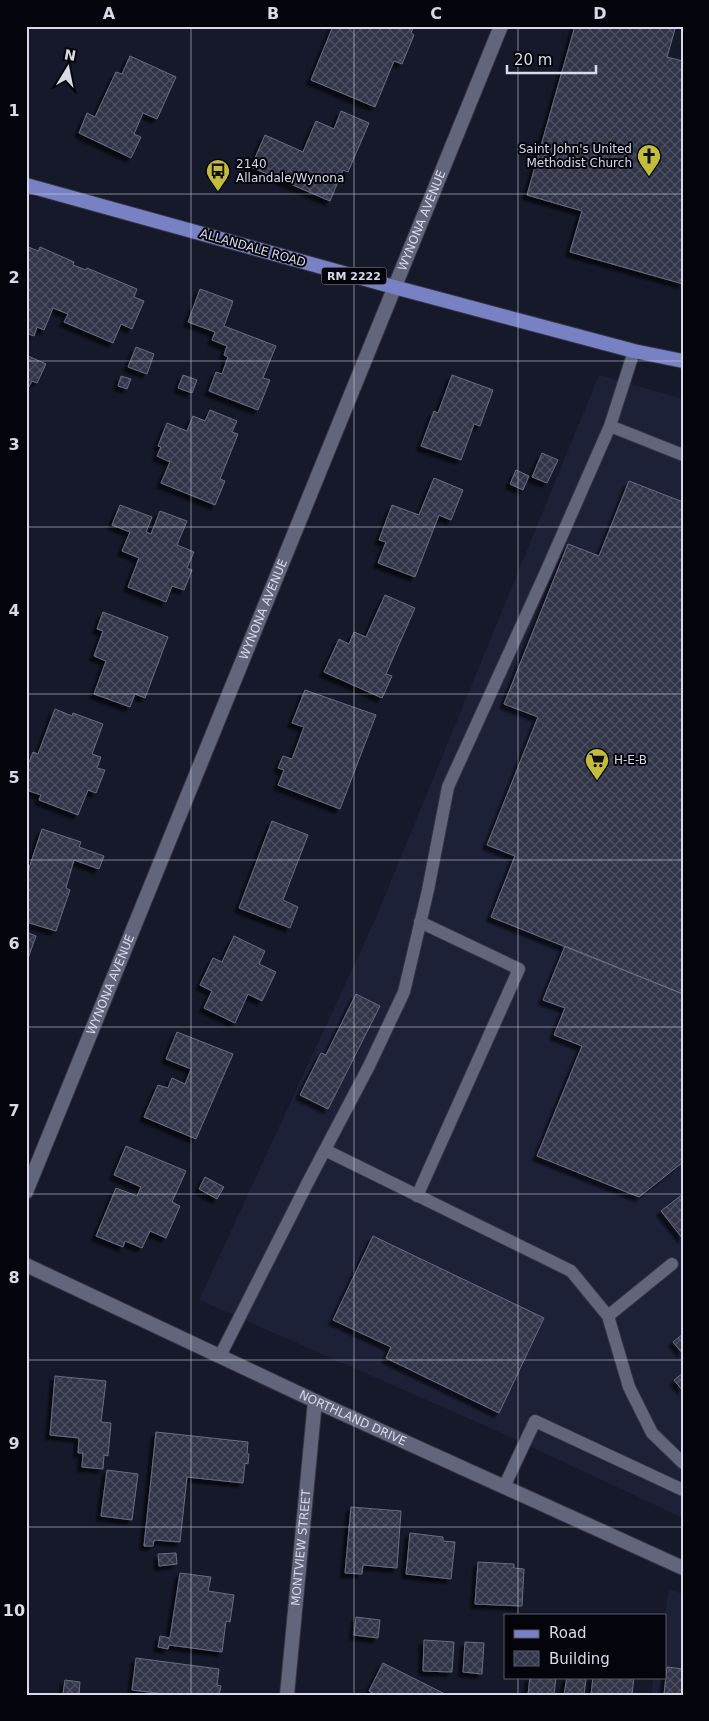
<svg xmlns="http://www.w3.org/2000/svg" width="709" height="1721" viewBox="0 0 709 1721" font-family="'DejaVu Sans',sans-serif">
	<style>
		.built { fill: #1d2138 }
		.building { fill: url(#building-cross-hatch); stroke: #686c82; filter: url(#shadow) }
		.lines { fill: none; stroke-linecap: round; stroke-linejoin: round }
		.service-casing { stroke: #333341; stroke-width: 14 }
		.minor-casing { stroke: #333341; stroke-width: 16 }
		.primary-casing { stroke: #333341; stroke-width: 16 }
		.service { stroke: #62667c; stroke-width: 12 }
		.minor { stroke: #62667c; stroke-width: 14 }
		.primary { stroke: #7781c3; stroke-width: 14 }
		.grid { fill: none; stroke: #d8dae7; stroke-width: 1; stroke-opacity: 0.55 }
		.labels { text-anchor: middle; stroke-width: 4; stroke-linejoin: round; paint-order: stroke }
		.shield { fill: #04050c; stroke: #989aa5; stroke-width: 1 }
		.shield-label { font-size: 11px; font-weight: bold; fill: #d8dae7 }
		.poi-label { font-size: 12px; fill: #d8dae7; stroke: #04050c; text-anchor: start }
		.street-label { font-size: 12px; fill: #d8dae7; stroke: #04050c }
		.neatline { fill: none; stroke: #d8dae7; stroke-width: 2 }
		.grid-label { font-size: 16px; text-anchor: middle; font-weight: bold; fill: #d8dae7 }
	</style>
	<defs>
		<pattern id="building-cross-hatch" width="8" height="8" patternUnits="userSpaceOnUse" patternTransform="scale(1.25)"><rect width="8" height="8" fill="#303447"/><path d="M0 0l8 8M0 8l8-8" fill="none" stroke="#4d5162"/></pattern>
		<filter id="shadow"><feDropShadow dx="-4.5" dy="4.5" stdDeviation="1" flood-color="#0009"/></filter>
	</defs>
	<rect width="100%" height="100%" fill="#16192a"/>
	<path class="built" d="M599,375L683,399V1518L504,1434L199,1300L375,920Z
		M669,1589L683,1594V1695H651L654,1677H665V1615Z"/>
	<path class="building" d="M333,26H414L411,33L414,35L402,64L394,61L375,107L311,80Z
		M575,26H664L675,29L667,57L683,61V284L570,252L582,211L527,195Z
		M130,56L176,77L157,119L143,113L134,134L141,137L131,158L79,133L87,113L95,117L116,72L122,74Z
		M341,111L369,123L348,172L343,170L330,201L251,167L265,135L303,152L316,121L334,129Z
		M26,246L38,251L40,247L74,262L73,265L86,270L87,268L137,289L134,297L144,301L132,329L121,324L113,343L64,322L68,314L53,308L44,330L37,327L34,336L26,333Z
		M200,289L233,301L224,326L276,346L263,378L270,380L258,410L209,391L216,372L222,374L228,357L224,355L227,346L212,340L215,332L188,322Z
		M136,347L154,354L147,374L128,367Z
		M26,355L46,364L37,383L32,381L26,392Z
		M183,375L197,380L192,393L178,388Z
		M452,375L493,390L480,426L474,424L461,460L421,446L434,411L438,413Z
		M121,376L131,379L127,389L118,386Z
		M210,410L237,421L232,432L238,434L220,479L225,481L215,505L161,483L170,462L157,456L161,447L158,446L167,423L187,431L193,416L205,421Z
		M542,453L558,460L547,483L532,477Z
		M516,470L529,476L523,490L510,484Z
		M434,478L463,490L451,520L439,515L415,577L378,563L386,542L379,540L392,505L419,515Z
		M629,481L683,502V994L491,917L515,856L487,845L538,717L504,704L568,544L599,556Z
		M120,505L152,517L146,532L151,534L160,511L187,521L177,545L194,552L187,568L192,570L184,590L172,586L166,602L128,587L139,558L122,551L130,532L112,525Z
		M385,595L415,608L386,674L392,676L382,698L324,672L339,639L349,644L354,632L366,637Z
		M103,612L168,637L145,698L135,694L130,707L94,694L106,661L94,656L103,631L97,629Z
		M305,690L376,715L340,809L278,785L284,770L278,768L283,756L292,759L304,727L292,723Z
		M55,709L72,716L73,713L103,724L92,754L101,757L97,768L105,770L96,793L88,790L78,815L39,800L41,795L26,790V770L33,752L38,754Z
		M272,821L308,835L283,900L298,907L290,928L239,908Z
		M42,829L81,842L79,847L104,856L99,869L74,860L66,888L70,890L56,931L26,922V877Z
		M26,932L36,936L26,964Z
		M234,936L265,951L259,964L276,972L262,1001L248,994L235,1023L204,1008L212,991L200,985L213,958L222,962Z
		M565,946L683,994V1162L639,1197L537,1156L582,1046L554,1035L565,1008L543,1000Z
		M356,994L380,1006L328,1109L300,1095L321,1053L326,1055Z
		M177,1032L233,1054L196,1139L144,1117L158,1085L168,1088L172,1078L185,1084L191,1069L166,1059Z
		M126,1146L186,1171L172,1202L180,1206L166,1238L150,1231L142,1248L125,1241L123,1247L96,1236L116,1188L137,1196L141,1187L114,1175Z
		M205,1177L224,1187L217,1199L199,1189Z
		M683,1194V1239L661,1211Z
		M373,1236L544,1318L499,1413L386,1358L391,1347L333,1320Z
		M683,1334V1354L673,1342Z
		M683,1373V1391L674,1380Z
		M55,1376L106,1381L101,1422L111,1423L108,1456L104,1455L103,1469L82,1467L83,1453H78L79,1438L50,1435Z
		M156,1432L248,1442L247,1453L249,1454L248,1464L245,1463L243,1483L187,1477L180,1542L154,1540L153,1546H144Z
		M107,1470L138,1474L132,1520L101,1516Z
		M351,1507L401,1511L397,1568L363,1565L362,1574L345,1573Z
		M410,1533L443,1537V1541L455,1542L451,1579L406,1574Z
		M176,1553L177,1564L159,1566L158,1554Z
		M478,1562L514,1564V1568L524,1569L522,1606L475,1604Z
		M180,1573L211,1577L208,1591L234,1595L230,1622L226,1621L222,1652L169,1645L168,1649L158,1647L160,1636L170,1638Z
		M356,1617L380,1620L378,1638L354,1635Z
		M424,1640L454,1642L452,1672L423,1671Z
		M465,1642L484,1643L482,1674L463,1672Z
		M136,1658L219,1669L217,1685L221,1686L219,1695H157V1693L132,1690Z
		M383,1663L447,1695H376L369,1691Z
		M667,1667L683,1669V1695H664Z
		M530,1677H556L554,1695H528Z
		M567,1677L586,1679L584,1695H564Z
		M593,1677H634L632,1695H591Z
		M65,1680L80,1682L79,1695L63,1694Z"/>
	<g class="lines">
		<g class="service-casing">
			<path id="service" d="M634,351L610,426L683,455
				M325,1150L571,1271L608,1316L629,1387L652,1433L683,1463
				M417,1196L519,969L420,922
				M608,1316L672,1264
				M220,1356L308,1182L369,1066L404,992L428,890L448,787L545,574L610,426
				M504,1487L535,1421L683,1490"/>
		</g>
		<g class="minor-casing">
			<g id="minor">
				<path id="s1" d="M26,1192L501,26"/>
				<path id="s2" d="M26,1265L315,1401L683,1568"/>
				<path id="s3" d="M287,1695L315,1401"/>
			</g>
		</g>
		<g class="primary-casing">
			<path id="primary" d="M26,185L394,287L634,351L683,361"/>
		</g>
		<use href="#service" class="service"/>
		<use href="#minor" class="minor"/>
		<use href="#primary" class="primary"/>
	</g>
	<path class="grid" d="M191,26V1695M354,26V1695M518,26V1615M26,194H683M26,361H683M26,527H683M26,694H683M26,860H683M26,1027H683M26,1194H683M26,1360H683M26,1527H683M518,1677V1695"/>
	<defs>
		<g id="church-pin" transform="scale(1.25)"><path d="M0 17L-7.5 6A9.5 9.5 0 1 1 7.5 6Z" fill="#c3bd3e" stroke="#04050c"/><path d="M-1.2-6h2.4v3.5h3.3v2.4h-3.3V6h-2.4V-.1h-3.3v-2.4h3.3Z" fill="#111"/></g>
		<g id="bus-pin" transform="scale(1.25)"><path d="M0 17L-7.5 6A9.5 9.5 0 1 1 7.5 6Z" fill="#c3bd3e" stroke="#04050c"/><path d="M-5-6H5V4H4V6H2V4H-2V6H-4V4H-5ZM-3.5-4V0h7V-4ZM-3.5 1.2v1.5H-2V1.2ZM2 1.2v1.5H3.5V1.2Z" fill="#111"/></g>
		<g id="supermarket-pin" transform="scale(1.25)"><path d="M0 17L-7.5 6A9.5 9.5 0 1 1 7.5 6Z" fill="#c3bd3e" stroke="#04050c"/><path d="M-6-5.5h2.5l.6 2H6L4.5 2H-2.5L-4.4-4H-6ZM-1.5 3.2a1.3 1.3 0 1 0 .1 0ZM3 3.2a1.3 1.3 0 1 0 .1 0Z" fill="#111"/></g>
	</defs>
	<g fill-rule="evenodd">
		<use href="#church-pin" x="649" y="156"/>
		<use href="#bus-pin" x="218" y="171"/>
		<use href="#supermarket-pin" x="597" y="760"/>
	</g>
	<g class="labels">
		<rect class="shield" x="321.5" y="267.5" width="65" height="17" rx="4"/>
		<g class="shield-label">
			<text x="354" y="280">RM 2222</text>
		</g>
		<g class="poi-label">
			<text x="632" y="153" text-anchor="end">Saint John's United<tspan x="632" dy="14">Methodist Church</tspan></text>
			<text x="236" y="168">2140<tspan x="236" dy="14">Allandale/Wynona</tspan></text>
			<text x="614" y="764">H-E-B</text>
		</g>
		<g class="street-label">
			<text dy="4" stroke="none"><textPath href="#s1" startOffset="1049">WYNONA AVENUE</textPath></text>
			<text transform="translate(253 248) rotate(16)" y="4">ALLANDALE ROAD</text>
			<text dy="4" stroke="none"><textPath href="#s1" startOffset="629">WYNONA AVENUE</textPath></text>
			<text dy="4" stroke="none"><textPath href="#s1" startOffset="224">WYNONA AVENUE</textPath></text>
			<text dy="4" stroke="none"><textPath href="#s2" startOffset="361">NORTHLAND DRIVE</textPath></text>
			<text dy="4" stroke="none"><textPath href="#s3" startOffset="148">MONTVIEW STREET</textPath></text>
		</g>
	</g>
	<rect width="709" height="1721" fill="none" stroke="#04050c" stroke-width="55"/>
	<rect x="504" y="1614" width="162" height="65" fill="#04050c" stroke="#595a64"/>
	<rect x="514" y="1630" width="25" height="8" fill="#7781c3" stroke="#595a64"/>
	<text x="549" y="1638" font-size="15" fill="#d8dae7">Road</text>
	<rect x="514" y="1651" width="25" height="15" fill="url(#building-cross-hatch)" stroke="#595a64"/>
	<text x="549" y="1664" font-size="15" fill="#d8dae7">Building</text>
	<g transform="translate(68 68) rotate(10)" stroke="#04050c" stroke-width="4" paint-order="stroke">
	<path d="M0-4L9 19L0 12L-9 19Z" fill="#d8dae7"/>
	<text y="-8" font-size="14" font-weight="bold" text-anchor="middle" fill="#d8dae7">N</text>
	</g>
	<path d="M507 65v8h89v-8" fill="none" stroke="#d8dae7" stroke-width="2.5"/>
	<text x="514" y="65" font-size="15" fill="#d8dae7" stroke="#04050c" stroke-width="4" paint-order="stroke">20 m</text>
	<rect x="28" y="28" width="654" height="1666" class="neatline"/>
	<g class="grid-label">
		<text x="109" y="19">A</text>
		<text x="273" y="19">B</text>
		<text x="436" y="19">C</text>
		<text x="600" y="19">D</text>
		<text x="14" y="116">1</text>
		<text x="14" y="283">2</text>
		<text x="14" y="450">3</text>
		<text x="14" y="616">4</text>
		<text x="14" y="783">5</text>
		<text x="14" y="949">6</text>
		<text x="14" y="1116">7</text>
		<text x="14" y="1283">8</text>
		<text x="14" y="1449">9</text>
		<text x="14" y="1616">10</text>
	</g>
</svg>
